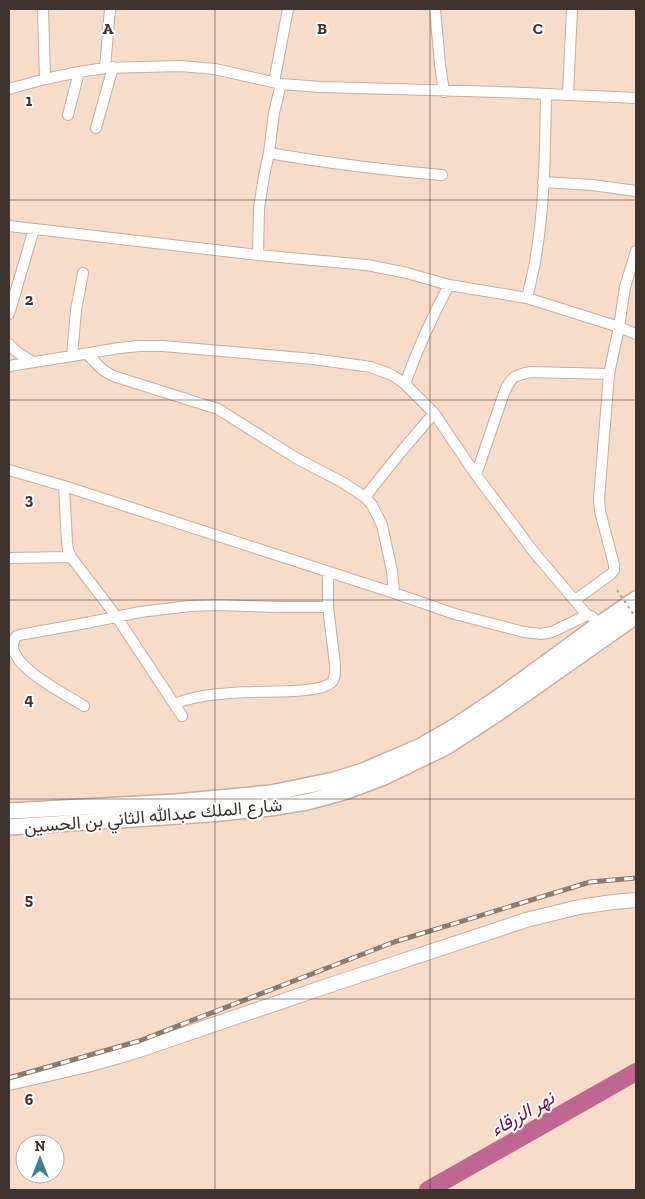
<svg xmlns="http://www.w3.org/2000/svg" width="645" height="1199" viewBox="0 0 645 1199" font-family="'Zilla Slab',Vazirmatn,serif">
	<style>
		.lines { fill: none; stroke-linecap: round; stroke-linejoin: round }
		.river { stroke: #bf6792; stroke-width: 18 }
		.street-casing { stroke: #c8ad9d; stroke-width: 12 }
		.secondary-casing { stroke: #c8ad9d; stroke-width: 16 }
		.primary-casing { stroke: #c8ad9d; stroke-width: 18 }
		.street { stroke: #fff; stroke-width: 10 }
		.secondary { stroke: #fff; stroke-width: 14 }
		.primary { stroke: #fff; stroke-width: 15 }
		.rail-casing { stroke: #8d7b6f; stroke-width: 5 }
		.rail { stroke: #fff; stroke-width: 3; stroke-dasharray: 9; stroke-linecap: butt }
		.path-bridge { stroke: #b49f91; stroke-width: 2; stroke-dasharray: 2.5 4; stroke-linecap: butt }
		.grid { fill: none; stroke: #3f342d; stroke-width: 1; stroke-opacity: 0.55 }
		.labels { text-anchor: middle; stroke-width: 4; stroke-linejoin: round; paint-order: stroke }
		.street-label { font-size: 18px; fill: #3f342d; stroke: #fff }
		.water-label { font-size: 19px; font-style: italic; fill: #661543; stroke: #fff }
		.grid-label { font-size: 16px; text-anchor: middle; font-weight: bold; fill: #3f342d; stroke: #fff; stroke-width: 4; stroke-linejoin: round; paint-order: stroke }
	</style>
	<rect width="100%" height="100%" fill="#f7dcca"/>
	<g class="lines">
		<path class="river" d="M428,1190L636,1072"/>
		<g class="street-casing">
			<path id="street" d="M43,9L45,79
				M435,9L440,64L444,92
				M105,68L110,9
				M274,82L288,9
				M9,89L45,79L79,72L105,68L181,66L215,69L281,84L321,87L500,92L636,98
				M568,95L572,9
				M68,115L79,72
				M96,128L113,67
				M269,153C326,163 384,170 442,175
				M543,182L592,185L636,191
				M9,226L258,255L367,265L407,273L449,285L527,298L619,327L636,334
				M258,255L259,208L264,176L269,153L274,113L281,84
				M527,298C530,284 534,270 536,256C545,203 545,148 546,95
				M9,314L34,229
				M9,344C15,352 24,357 33,362
				M87,354L103,370L113,376L218,409L296,458L342,482L365,497L372,505L382,525L392,571L394,593
				M72,356L76,310L83,273
				M9,366L72,356L119,348L139,346H163L313,359L371,367L392,375L405,384L434,413L476,475L533,551L587,615L591,616L600,624
				M405,384C417,350 432,317 449,285
				M9,470L64,486L394,593L455,614L524,632L541,634L552,632L587,615
				M476,475L504,393C511,377 514,375 531,372L609,374
				M64,486L67,542L68,550L71,557L116,616L182,716
				M365,497L400,453L434,413
				M9,558L71,557
				M575,600L611,574L614,570V565L600,511L599,499L609,374L619,327L625,287L636,251
				M174,704C189,698 204,695 220,694C230,693 241,692 251,692C268,691 320,694 332,682C336,677 335,670 335,664L328,607V572
				M84,706C65,694 16,670 13,647C13,643 14,639 17,636C19,635 22,634 25,634L86,623L140,612L190,606L218,605L279,607H328"/>
		</g>
		<g class="secondary-casing">
			<path id="secondary" d="M9,1083L87,1065L133,1052L330,985L526,920L579,907L613,902L636,900"/>
		</g>
		<g class="primary-casing">
			<path id="primary" d="M9,811L176,802L271,793L334,780L363,771L419,747L454,727L502,695L588,632L636,599
				M9,827L210,814L270,808L307,802L344,792L384,777L446,747L498,713L636,616"/>
		</g>
		<use href="#street" class="street"/>
		<use href="#secondary" class="secondary"/>
		<use href="#primary" class="primary"/>
		<g class="rail-casing">
			<path id="rail" d="M9,1078L139,1041L394,942L590,882L636,878"/>
		</g>
		<use href="#rail" class="rail"/>
		<path class="path-bridge" d="M617,590L636,618"/>
	</g>
	<path class="grid" d="M215,9V1190M430,9V1190M9,200H636M9,400H636M9,600H636M9,799H636M9,999H636"/>
	<g class="labels">
		<g class="street-label">
			<text transform="translate(153 816) rotate(-5)" y="6">شارع الملك عبدالله الثاني بن الحسين</text>
		</g>
		<g class="water-label">
			<text transform="translate(522 1113) rotate(-30)" y="7">نهر الزرقاء</text>
		</g>
	</g>
	<g class="grid-label">
		<text x="108" y="34">A</text>
		<text x="322" y="34">B</text>
		<text x="538" y="34">C</text>
		<text x="29" y="106">1</text>
		<text x="29" y="305">2</text>
		<text x="29" y="505">3</text>
		<text x="29" y="705">4</text>
		<text x="29" y="905">5</text>
		<text x="29" y="1105">6</text>
	</g>
	<rect width="645" height="1199" fill="none" stroke="#3f342d" stroke-width="20"/>
	<g transform="translate(40 1159)"><circle r="24" fill="#ffffff" stroke="#b2aeab"/>
	<path d="M0-4L9 19L0 12L-9 19Z" fill="#3c818f"/>
	<text y="-8" font-size="14" font-weight="bold" text-anchor="middle" fill="#3f342d">N</text>
	</g>
</svg>
